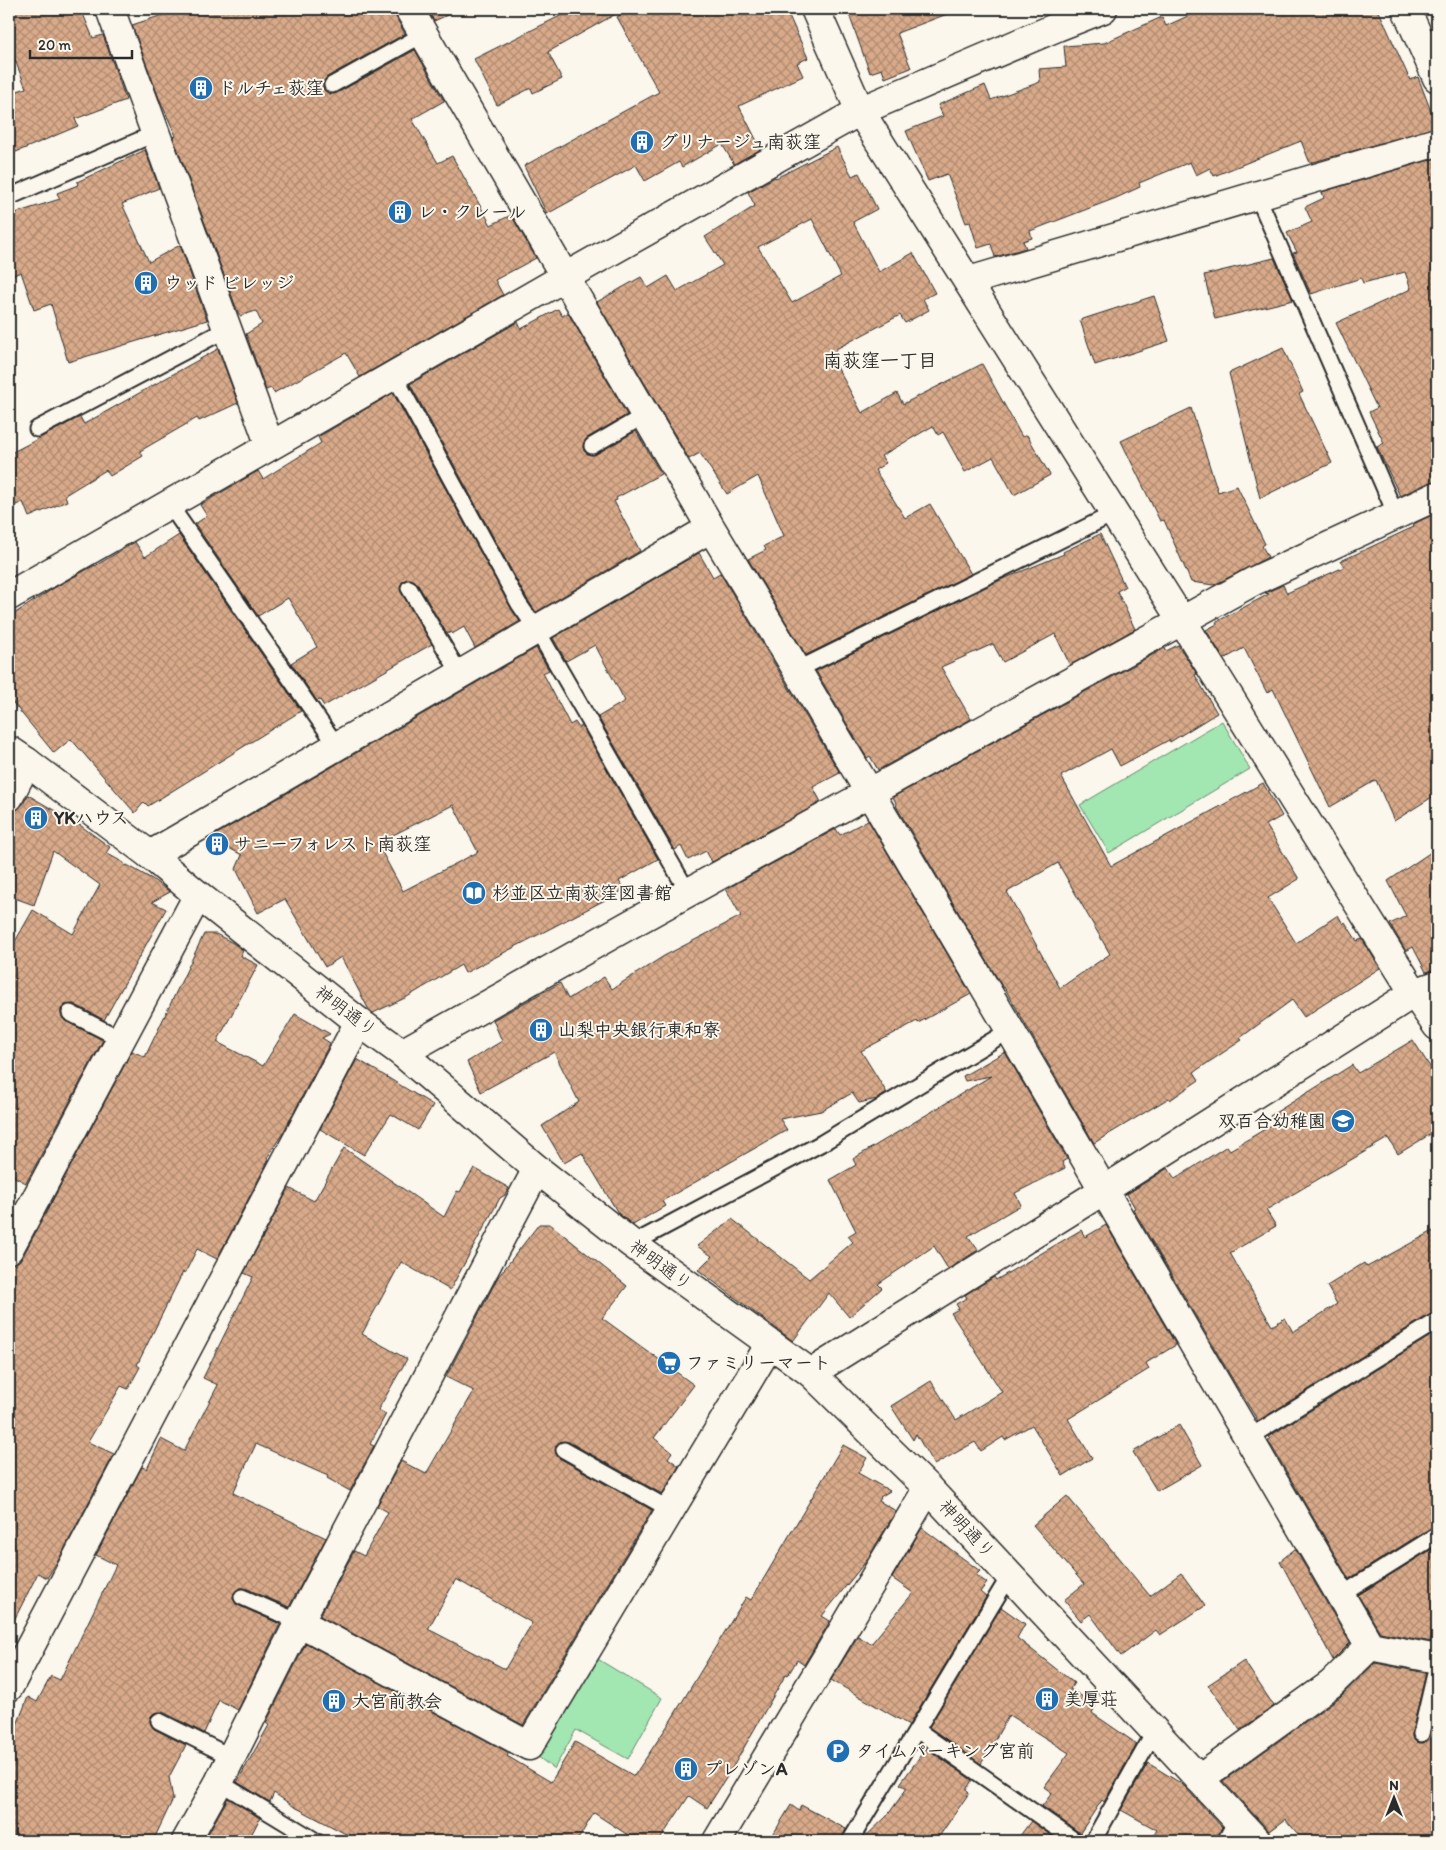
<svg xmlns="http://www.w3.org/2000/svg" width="1446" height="1850" viewBox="0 0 1446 1850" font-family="Itim,'Klee One',sans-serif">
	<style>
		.grass { fill: #a2e6b1; stroke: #66886e }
		.building { fill: url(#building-cross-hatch); stroke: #2b2b2b; fill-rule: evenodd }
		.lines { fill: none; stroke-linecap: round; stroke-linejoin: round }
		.lane-casing { stroke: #2b2b2b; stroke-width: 19 }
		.street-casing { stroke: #2b2b2b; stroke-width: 31 }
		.secondary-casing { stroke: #2b2b2b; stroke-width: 31 }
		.lane { stroke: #fbf7ec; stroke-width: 15 }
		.street { stroke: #fbf7ec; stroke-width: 28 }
		.secondary { stroke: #fbf7ec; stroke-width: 28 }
		.labels { text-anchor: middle; stroke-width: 4; stroke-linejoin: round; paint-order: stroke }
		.poi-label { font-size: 18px; font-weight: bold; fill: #2b2b2b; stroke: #fbf7ec; text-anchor: start }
		.street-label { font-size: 18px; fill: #2b2b2b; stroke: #fbf7ec }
		.neighbourhood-label { font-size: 19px; font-weight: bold; fill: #2b2b2b; stroke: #fbf7ec }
	</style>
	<defs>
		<pattern id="building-cross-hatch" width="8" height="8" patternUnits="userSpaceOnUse" patternTransform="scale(1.25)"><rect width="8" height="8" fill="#d9aa8a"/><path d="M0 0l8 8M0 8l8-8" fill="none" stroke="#b08b71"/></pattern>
	</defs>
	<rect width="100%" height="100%" fill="#fbf7ec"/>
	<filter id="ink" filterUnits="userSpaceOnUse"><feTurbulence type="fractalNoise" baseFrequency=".02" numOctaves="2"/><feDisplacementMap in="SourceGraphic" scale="10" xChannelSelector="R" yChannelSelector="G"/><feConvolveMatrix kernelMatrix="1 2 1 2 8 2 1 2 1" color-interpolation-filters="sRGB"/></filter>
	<g filter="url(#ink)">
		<path class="grass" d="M1222,721L1250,769L1109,853L1080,805Z
			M596,1658L662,1698L628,1759L576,1730L554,1769L537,1756Z"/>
		<path class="building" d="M9,9H81L93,38L103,35L126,100L75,119L78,126L9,155V94L26,88L9,45Z
			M181,9H393L396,17L405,34L327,77L323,84L324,90L331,94L337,93L415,50L444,101L412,119L438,163L452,156L491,225L511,215L536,258L495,280L503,295L360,377L346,353L274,393L271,388L266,390L246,334L262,324L256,311L240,316L237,310L173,137L176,136L159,98L132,25Z
			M427,9H461L434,21Z
			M574,9H620L621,11L548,52L562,79L533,93L531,88L497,105L474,59Z
			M631,9H786L808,58L797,63L803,76L739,106L761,149L734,164L722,144L682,167L679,162L645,181L636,165L547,214L524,166L659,92L617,17Z
			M847,9H954L955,11L897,33L911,68L885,78L882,69L870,73Z
			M1203,9H1378L1410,80L1418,77L1437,127L1310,163L1301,141L1214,176L1210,168L1196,175L1190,162L1139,183L1140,187L1116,198L1030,231L1032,238L1023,241L1026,248L995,257L991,244L978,248L970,222L966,223L947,174L928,181L906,131L943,116L938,105L985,85L991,100L1040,82L1039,69L1066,67L1064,46L1104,43L1162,17L1166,26Z
			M837,147L852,176L859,173L877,209L853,222L879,272L913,253L935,293L923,299L929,310L905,323L900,315L836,349V351L830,354L862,413L897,393L903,404L982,364L1022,437L1027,435L1050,475L1014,495L993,457L965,472L943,432L938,435L933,426L881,456L886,463L875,470L905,518L930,504L971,574L806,655L748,559L766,550L764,546L784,536L758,476L727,494L700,453L689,459L597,302L641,277L648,288L668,276L677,291L723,265L705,237L755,206L748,192L775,177L776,178ZM812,219L841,276L792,303L758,247Z
			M145,150L159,188L122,204L149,262L180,245L207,320L68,362L51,304L34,310L21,272L9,277V215L60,199L57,193L78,185L77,182Z
			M1437,158V481L1430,482L1400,496L1377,447L1384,443L1369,412L1377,408L1336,323L1411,289L1405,272L1363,283L1361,278L1311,294L1293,253L1297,252L1287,233L1312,222L1305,207L1324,198L1322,192Z
			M1274,258L1293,300L1215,319L1204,275Z
			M1154,296L1169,341L1095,365L1080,320Z
			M558,309L562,316L568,313L627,415L587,438L583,446L584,451L592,455L596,454L636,431L661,474L616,498L617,500L614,501L640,551L536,612L527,599L410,384L518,322L521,329Z
			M1283,348L1303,392L1299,394L1332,463L1260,498L1229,373Z
			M218,349L238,403L199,421L197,418L140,451L143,456L110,476L106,470L65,495L67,501L29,517L23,502L9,508V454L80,417L84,424Z
			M393,393L511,608L520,621L475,648L464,627L452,634L451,632L447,634L417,583L413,580H405L401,584V592L432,644L324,706L320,700L317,701L291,663L317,647L288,598L258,616L195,524L207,516L200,505L258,471L263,479L321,443L318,437Z
			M1191,408L1218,492L1237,486L1265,544L1262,546L1268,557L1214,585L1191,582L1164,520L1160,521L1121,441Z
			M1437,513V794L1394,821L1376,780L1330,807L1273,689L1267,693L1244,648L1224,659L1206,630L1217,624L1216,622L1269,594L1265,593L1283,585L1287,593L1344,567L1341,561L1407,530L1414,527L1413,524Z
			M1100,534L1125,587L1117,591L1135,629L1070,665L1055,634L1003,662L993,644L941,667L971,719L878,770L870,756L867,758L816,671L998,581L1064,554L1063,552Z
			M179,535L301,711L148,806L144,802L135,813L71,739L54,753L9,698V617L54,588L95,565V566L135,542L145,557Z
			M699,553L713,577L720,573L840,773L813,787L821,802L712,862L706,851L688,860L681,846L675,850L598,717L625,701L595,645L566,661L553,638Z
			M1178,645L1197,674L1195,675L1217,713L1170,742L1169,740L1120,766L1111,749L1061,776L1111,866L1263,783L1282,816L1266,825L1299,879L1268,898L1296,943L1338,915L1343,924L1345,922L1357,941L1362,939L1380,968L1304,1017L1292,1000L1240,1038L1242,1040L1194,1072L1199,1080L1170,1100L1169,1098L1094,1143L1004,987L1003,988L896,806L897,805L893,797L1165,648L1166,651ZM1058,863L1110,954L1060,988L1007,892Z
			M536,648L549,670L543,673L570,725L575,722L579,728L582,726L658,859L619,881L624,890L465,973L461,965L407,997L373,1013L369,1010L341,957L325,967L285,899L258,913L236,869L242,855L210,838ZM453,805L478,852L403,891L377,843Z
			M28,795L81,826L110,847L106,853L124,863L125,866L127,865L152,879L170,892L152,902L166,909L104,1020L74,1004L65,1005L61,1009V1014L65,1021L103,1040L26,1183L9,1174V952L33,910L73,934L100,885L53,851L34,905L9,896V822L15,811L23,804Z
			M868,820L971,994L918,1023L917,1021L861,1051L887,1093L877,1099L859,1103L852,1093L821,1111L780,1119L787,1130L662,1201L665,1206L633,1225L618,1213L582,1153L564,1163L542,1126L579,1102L554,1052L481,1092L467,1062L502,1041L493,1020L560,983L568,999L604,977L612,989L664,956L741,916L726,889L836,829L840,835Z
			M1437,848V970L1426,972L1413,947L1406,951L1390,924L1406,916L1388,881Z
			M204,934H216L233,943L243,950L241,956L258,965L217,1042L263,1066L295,1014L330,1034L322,1038L330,1043L284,1131L267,1158L269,1159L217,1259L197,1249L185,1273L183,1272L137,1365L140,1367L128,1389L121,1386L88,1442L114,1454L59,1559L47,1578L38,1573L9,1630V1268L11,1264L18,1262L23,1256L132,1051L145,1057Z
			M1413,1040L1437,1078V1130L1398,1154L1388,1138L1266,1210L1276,1226L1230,1253L1272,1326L1285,1318L1293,1332L1337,1304L1327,1286L1364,1263L1367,1267L1437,1229V1312L1432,1313L1258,1421L1236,1385L1133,1209L1135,1208L1127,1194L1168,1168L1175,1179L1227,1146L1230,1150L1275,1123L1270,1116L1352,1065L1358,1073Z
			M1005,1052L1067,1159L1062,1162L1065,1168L1015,1193L1021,1205L968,1236L978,1250L948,1269L934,1246L878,1284L882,1288L849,1317L829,1293L793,1341L698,1270L712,1256L697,1246L732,1219L809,1279L853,1242L848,1236L856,1231L830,1180L856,1165L853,1159L991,1076L965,1081L963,1076Z
			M357,1059L433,1105L418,1130L391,1114L364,1155L320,1129Z
			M344,1148L444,1217L457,1191L460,1192L474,1168L509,1188L505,1195L500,1198L450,1290L401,1262L362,1334L407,1359L378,1410L386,1414L370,1444L374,1446L350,1491L327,1478L328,1476L256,1444L233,1493L326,1538L289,1607L245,1588H240L234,1593L233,1599L238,1605L280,1624L238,1710L219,1700L204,1733L163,1712L154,1713L151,1716L150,1722L154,1729L186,1745L169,1777L173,1799L153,1841H19L9,1836V1745L28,1697L37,1702L51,1676L60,1680L116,1565L96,1555L142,1467L147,1469L161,1439L184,1451L205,1410L218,1385L203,1378L253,1277L244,1273L289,1188L314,1201Z
			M539,1224H550L627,1286L602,1318L694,1385L654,1438L672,1452L668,1458L679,1466L662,1494L569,1442H560L556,1446V1454L559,1458L652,1510L523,1725L320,1616L354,1551L364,1556L388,1512L377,1506L401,1461L426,1474L474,1391L446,1377L498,1277ZM456,1579L532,1623L505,1669L428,1629Z
			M1106,1225L1176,1345L1146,1363L1149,1369L1068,1419L1092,1458L1063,1476L1032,1425L1005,1440L1003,1437L981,1451L975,1442L934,1465L916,1434L913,1440L891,1406L931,1381L956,1420L1002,1392L951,1313L959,1309L956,1304L967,1298L965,1295L994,1277L996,1280L1081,1230L1085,1237Z
			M1437,1332V1526L1432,1527L1349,1579L1268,1440L1270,1439L1268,1437Z
			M1179,1425L1202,1465L1157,1491L1133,1452Z
			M843,1445L867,1458L858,1473L890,1491L880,1497L881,1498L879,1501L896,1511L867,1560L822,1616L830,1621L804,1665L797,1660L788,1675L786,1674L730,1772L707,1808L689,1796L659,1841H637L594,1813L577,1841H359L293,1806L274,1793L270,1802L237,1782L269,1725L266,1723L306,1643L509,1753L507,1756L551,1782L575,1742L634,1776L668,1725L746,1597L751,1600Z
			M1067,1496L1150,1596L1181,1573L1205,1606L1160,1635L1156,1630L1121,1656L1090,1614L1081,1621L1064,1600L1084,1584L1033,1525Z
			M922,1528L980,1571L976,1575L987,1583L980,1592L986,1597L909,1725L831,1680L858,1636L871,1644L913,1593L892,1578Z
			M1437,1546V1643L1380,1632L1358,1595Z
			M1295,1549L1350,1643L1333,1660L1280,1561Z
			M1001,1607L1025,1624L1017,1638L1074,1683L1070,1689L1096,1705L1092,1713L1137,1744L1104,1802L1102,1800L1080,1833L1042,1806L1052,1793L1044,1787L1069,1753L1009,1715L981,1764L929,1727Z
			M1244,1661L1274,1706L1240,1730L1208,1685Z
			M1375,1663L1426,1673L1412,1732V1737L1415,1741L1423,1743L1428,1740L1437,1705V1841H1304L1285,1819L1269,1831L1223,1781L1340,1697Z
			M926,1748L972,1780L966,1790L969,1793L936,1841H861L887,1816L907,1788L900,1784Z
			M1148,1763L1182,1784L1222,1827L1216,1841H1150L1157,1830L1121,1810Z
			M228,1798L260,1818L248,1841H204Z
			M791,1805L799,1811L801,1805L846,1829L841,1841H769Z
			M1031,1821L1059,1841H1016Z"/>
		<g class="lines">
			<g class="lane-casing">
				<path id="lane" d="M332,85L424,34
					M9,197L156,133
					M1258,197L1396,515
					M394,375L519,604L537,630L688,892
					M37,429L227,329
					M592,446L645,415
					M169,504L337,746
					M409,588L460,674
					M797,670L1115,513
					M70,1013L121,1039
					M632,1244L822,1143L1010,1030
					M1248,1438L1437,1321
					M564,1450L671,1510
					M1341,1595L1437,1535
					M242,1597L299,1622
					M159,1721L231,1757
					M917,1730L1075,1841
					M1421,1734L1437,1665
					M219,1782L316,1841
					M850,1841L1010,1575
					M1093,1841L1155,1731
					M1225,1841L1237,1819"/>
			</g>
			<g class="street-casing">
				<path id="street" d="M110,9L270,446
					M409,9L711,528L797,670L1010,1030L1370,1646L1437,1659
					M1406,9L1437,78
					M969,281L1437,142
					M9,596L565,277L860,111L1057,27L1103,9
					M1182,621L1414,993L1437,1026
					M9,797L27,762
					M150,855L711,528
					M402,1053L629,925L1254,581L1437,496
					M9,1249L198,895
					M811,1373L1104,1190L1414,993L1437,985
					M299,1622L529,1746L770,1344
					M9,1687L359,1022
					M1199,1779L1331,1684L1370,1646
					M186,1841L219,1782L299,1622L537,1169
					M717,1841L928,1488"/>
			</g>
			<g class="secondary-casing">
				<path id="secondary" d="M815,9L860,111L1182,621
					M9,750L27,762L150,855L198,895L359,1022L402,1053L537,1169L632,1244L811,1373L928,1488L1257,1841"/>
			</g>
			<use href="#lane" class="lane"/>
			<use href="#street" class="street"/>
			<use href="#secondary" class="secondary"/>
		</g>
	</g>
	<defs>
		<g id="building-disc" transform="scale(1.25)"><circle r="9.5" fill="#1f6fb2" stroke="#fbf7ec"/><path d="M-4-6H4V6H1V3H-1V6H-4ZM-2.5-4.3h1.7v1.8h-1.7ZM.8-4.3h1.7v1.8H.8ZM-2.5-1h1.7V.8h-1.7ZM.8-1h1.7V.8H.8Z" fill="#fff"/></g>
		<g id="library-disc" transform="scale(1.25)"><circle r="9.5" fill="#1f6fb2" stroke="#fbf7ec"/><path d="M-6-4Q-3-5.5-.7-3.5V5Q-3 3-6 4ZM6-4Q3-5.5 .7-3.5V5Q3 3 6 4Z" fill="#fff"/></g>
		<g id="school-disc" transform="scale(1.25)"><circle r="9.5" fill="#1f6fb2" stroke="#fbf7ec"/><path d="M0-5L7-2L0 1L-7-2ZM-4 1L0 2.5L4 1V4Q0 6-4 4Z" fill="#fff"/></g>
		<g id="supermarket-disc" transform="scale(1.25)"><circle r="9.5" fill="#1f6fb2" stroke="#fbf7ec"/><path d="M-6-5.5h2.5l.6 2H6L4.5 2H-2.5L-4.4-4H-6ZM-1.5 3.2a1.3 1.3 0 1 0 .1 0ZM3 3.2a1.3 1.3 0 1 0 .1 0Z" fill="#fff"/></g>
		<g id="parking-disc" transform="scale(1.25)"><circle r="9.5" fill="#1f6fb2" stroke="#fbf7ec"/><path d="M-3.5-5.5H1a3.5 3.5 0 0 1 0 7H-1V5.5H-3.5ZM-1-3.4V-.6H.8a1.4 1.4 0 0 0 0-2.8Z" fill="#fff"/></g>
	</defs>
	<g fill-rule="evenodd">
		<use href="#building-disc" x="201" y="88"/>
		<use href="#building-disc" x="642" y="142"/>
		<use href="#building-disc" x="400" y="212"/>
		<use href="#building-disc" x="146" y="283"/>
		<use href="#building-disc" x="36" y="818"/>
		<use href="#building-disc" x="217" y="844"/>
		<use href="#library-disc" x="474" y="893"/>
		<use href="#building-disc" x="541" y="1030"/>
		<use href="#school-disc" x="1343" y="1121"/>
		<use href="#supermarket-disc" x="669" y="1363"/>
		<use href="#building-disc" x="1047" y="1699"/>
		<use href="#building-disc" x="334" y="1701"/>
		<use href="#parking-disc" x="838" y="1751"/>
		<use href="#building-disc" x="686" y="1769"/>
	</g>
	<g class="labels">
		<g class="poi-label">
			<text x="218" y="94">ドルチェ荻窪</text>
			<text x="660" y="148">グリナージュ南荻窪</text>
			<text x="418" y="218">レ・クレール</text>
			<text x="164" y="289">ウッド ビレッジ</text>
			<text x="54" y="824">YKハウス</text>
			<text x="234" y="850">サニーフォレスト南荻窪</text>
			<text x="492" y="899">杉並区立南荻窪図書館</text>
			<text x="558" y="1036">山梨中央銀行東和寮</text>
			<text x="1326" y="1127" text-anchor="end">双百合幼稚園</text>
			<text x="686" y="1369">ファミリーマート</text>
			<text x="1064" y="1705">美厚荘</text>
			<text x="352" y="1707">大宮前教会</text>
			<text x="856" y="1757">タイムパーキング宮前</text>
			<text x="704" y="1775">プレゾンA</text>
		</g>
		<g class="street-label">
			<text transform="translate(346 1011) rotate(37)" y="6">神明通り</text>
			<text transform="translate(661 1265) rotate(36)" y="6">神明通り</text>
			<text transform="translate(967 1529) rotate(47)" y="6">神明通り</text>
		</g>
		<g class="neighbourhood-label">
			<text x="880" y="367">南荻窪一丁目</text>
		</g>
	</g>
	<rect width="1446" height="1850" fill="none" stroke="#fbf7ec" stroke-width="30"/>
	<rect x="15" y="15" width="1416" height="1820" fill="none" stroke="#2b2b2b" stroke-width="2" filter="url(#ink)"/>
	<g transform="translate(1394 1798)" stroke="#fbf7ec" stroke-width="4" paint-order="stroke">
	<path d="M0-4L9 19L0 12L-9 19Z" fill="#2b2b2b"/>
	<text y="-8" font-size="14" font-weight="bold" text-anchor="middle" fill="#2b2b2b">N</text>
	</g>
	<path d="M30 50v8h102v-8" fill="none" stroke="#2b2b2b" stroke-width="2.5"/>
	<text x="38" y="50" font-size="15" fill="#2b2b2b" stroke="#fbf7ec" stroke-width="4" paint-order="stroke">20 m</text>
</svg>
